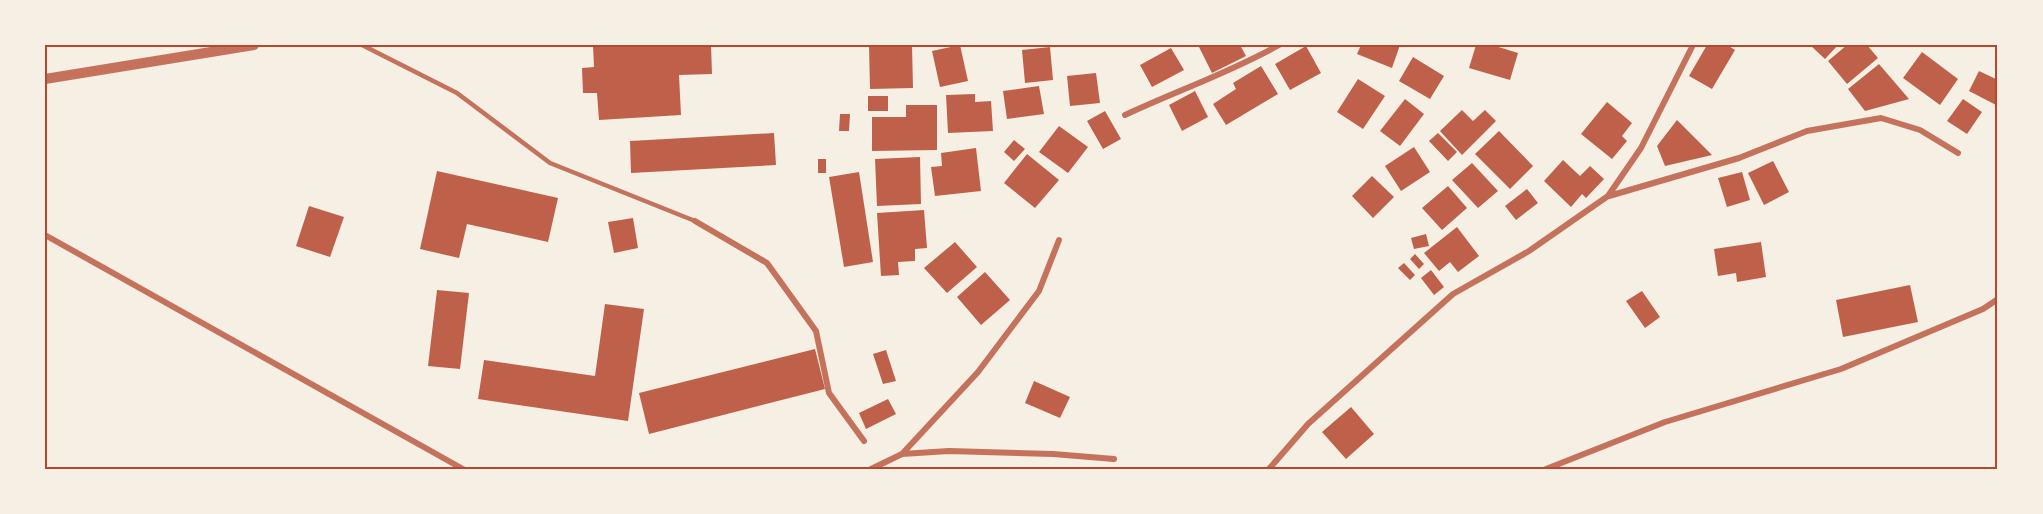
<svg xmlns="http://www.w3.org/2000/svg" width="2043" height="514" viewBox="0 0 2043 514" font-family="Arial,sans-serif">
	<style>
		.building { fill: #bf614a }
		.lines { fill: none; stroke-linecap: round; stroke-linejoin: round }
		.service { stroke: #c5725c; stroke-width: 4.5 }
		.minor { stroke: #c5725c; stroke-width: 6 }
		.tertiary { stroke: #c5725c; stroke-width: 10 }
		.neatline { fill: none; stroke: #b5482f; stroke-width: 2 }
	</style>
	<rect width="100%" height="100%" fill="#f6efe4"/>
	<path class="building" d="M711,45L712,74L679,75L681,115L599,120L597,93H583L582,68L594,67L593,46Z
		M912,45L913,88L870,89L869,46Z
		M960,45L968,81L940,87L932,51Z
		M1198,45H1240L1246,56L1212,73Z
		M1361,45H1400L1392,68L1357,54Z
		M1476,45H1492L1518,53L1510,80L1469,68Z
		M1707,45H1727L1735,50L1712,89L1689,76Z
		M1810,45H1838L1825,59Z
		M1847,45H1867L1878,58L1847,84L1828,61Z
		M1306,46L1321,73L1290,90L1275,64Z
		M1050,47L1053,80L1025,83L1022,50Z
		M1171,48L1184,70L1152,87L1140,65Z
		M1922,52L1958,79L1940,105L1903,78Z
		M1413,57L1444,76L1430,99L1399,81Z
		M1879,64L1909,99L1865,111L1848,89Z
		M1261,66L1278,94L1226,125L1213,104L1236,89L1233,83Z
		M1979,71L1998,80V106L1969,91Z
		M1096,73L1100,103L1070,106L1067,76Z
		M1358,79L1385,96L1363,129L1337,112Z
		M1039,86L1044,114L1007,119L1003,91Z
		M1195,91L1208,117L1182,131L1169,105Z
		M975,94V102L991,101L993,131L948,133L946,95Z
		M868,96H888V111H868Z
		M1405,99L1424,114L1400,146L1380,131Z
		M1963,99L1982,112L1967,134L1947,121Z
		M1607,102L1632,123L1622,136L1627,141L1612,159L1581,134Z
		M906,105H937V150L872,151V117H906Z
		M1462,110L1473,121L1485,110L1496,121L1462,155L1440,131Z
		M1105,111L1121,139L1103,149L1087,121Z
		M840,114H850L849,131H839Z
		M1677,120L1712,155L1665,166L1657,146Z
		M1059,126L1088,147L1068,173L1039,152Z
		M1499,131L1533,166L1510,189L1475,154Z
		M774,133L776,165L631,173L630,141Z
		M1438,133L1457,152L1448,161L1429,141Z
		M1014,140L1025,149L1014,161L1004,152Z
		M1414,147L1430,172L1401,191L1385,166Z
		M976,148L981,191L935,196L931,167L942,166L941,153Z
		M1027,154L1059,180L1035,208L1004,183Z
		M920,157L921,204L877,206L875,159Z
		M818,159H826V173H818Z
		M1563,160L1580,176L1590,166L1604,179L1586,198L1582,194L1571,207L1544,181Z
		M1773,161L1789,192L1764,205L1748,173Z
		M1472,163L1498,191L1478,208L1452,180Z
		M437,171L558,198L548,242L467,224L459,258L420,249Z
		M859,172L873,262L844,267L829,177Z
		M1742,172L1750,200L1727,207L1718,178Z
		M1372,176L1394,197L1373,218L1352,196Z
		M1448,186L1467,208L1442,230L1422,208Z
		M1527,189L1538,203L1516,220L1505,206Z
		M309,206L344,217L330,257L296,246Z
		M924,210L927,248L915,249V261L898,262L899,275L881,276L877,213Z
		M633,218L638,248L614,253L608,222Z
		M1457,227L1479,256L1458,272L1450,262L1439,271L1424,253Z
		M1426,234L1429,246L1414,249L1411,238Z
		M955,242L977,267L947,293L924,268Z
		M1761,242L1766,277L1737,282L1736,273L1718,276L1714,249Z
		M1415,254L1424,264L1419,269L1410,259Z
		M1404,263L1415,275L1410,280L1398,268Z
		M1431,270L1444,287L1434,295L1421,278Z
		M985,272L1010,300L981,325L957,297Z
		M1910,285L1918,322L1843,337L1836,300Z
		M437,290L469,293L460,369L428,366Z
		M1642,291L1660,317L1645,328L1626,301Z
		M605,304L644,309L628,421L478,399L484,360L595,376Z
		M815,349L825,389L649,434L639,393Z
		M886,350L896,381L883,384L873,354Z
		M1034,381L1070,397L1060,418L1025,403Z
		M888,399L896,414L866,429L859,413Z
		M1351,407L1374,434L1346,459L1322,432Z"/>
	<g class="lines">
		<path class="service" d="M362,45L457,93L550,163L695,221"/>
		<path class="minor" d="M1125,115C1176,91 1229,73 1279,45
			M1609,196L1739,158L1807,131L1881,118L1920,130L1958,153
			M695,221L767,263L816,331L829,393L864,441
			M45,235L463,469
			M902,454L978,372L1039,291L1059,240
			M871,469L902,454L949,451L1053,454L1114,459
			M1269,469L1308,424L1453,294L1529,251L1608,196L1641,148L1693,45
			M1546,469L1665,422L1841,369L1983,309L1998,299"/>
		<path class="tertiary" d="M45,79L254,45"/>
	</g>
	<rect width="2043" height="514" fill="none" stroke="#f6efe4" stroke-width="93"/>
	<rect x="46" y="46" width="1950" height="422" class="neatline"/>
</svg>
